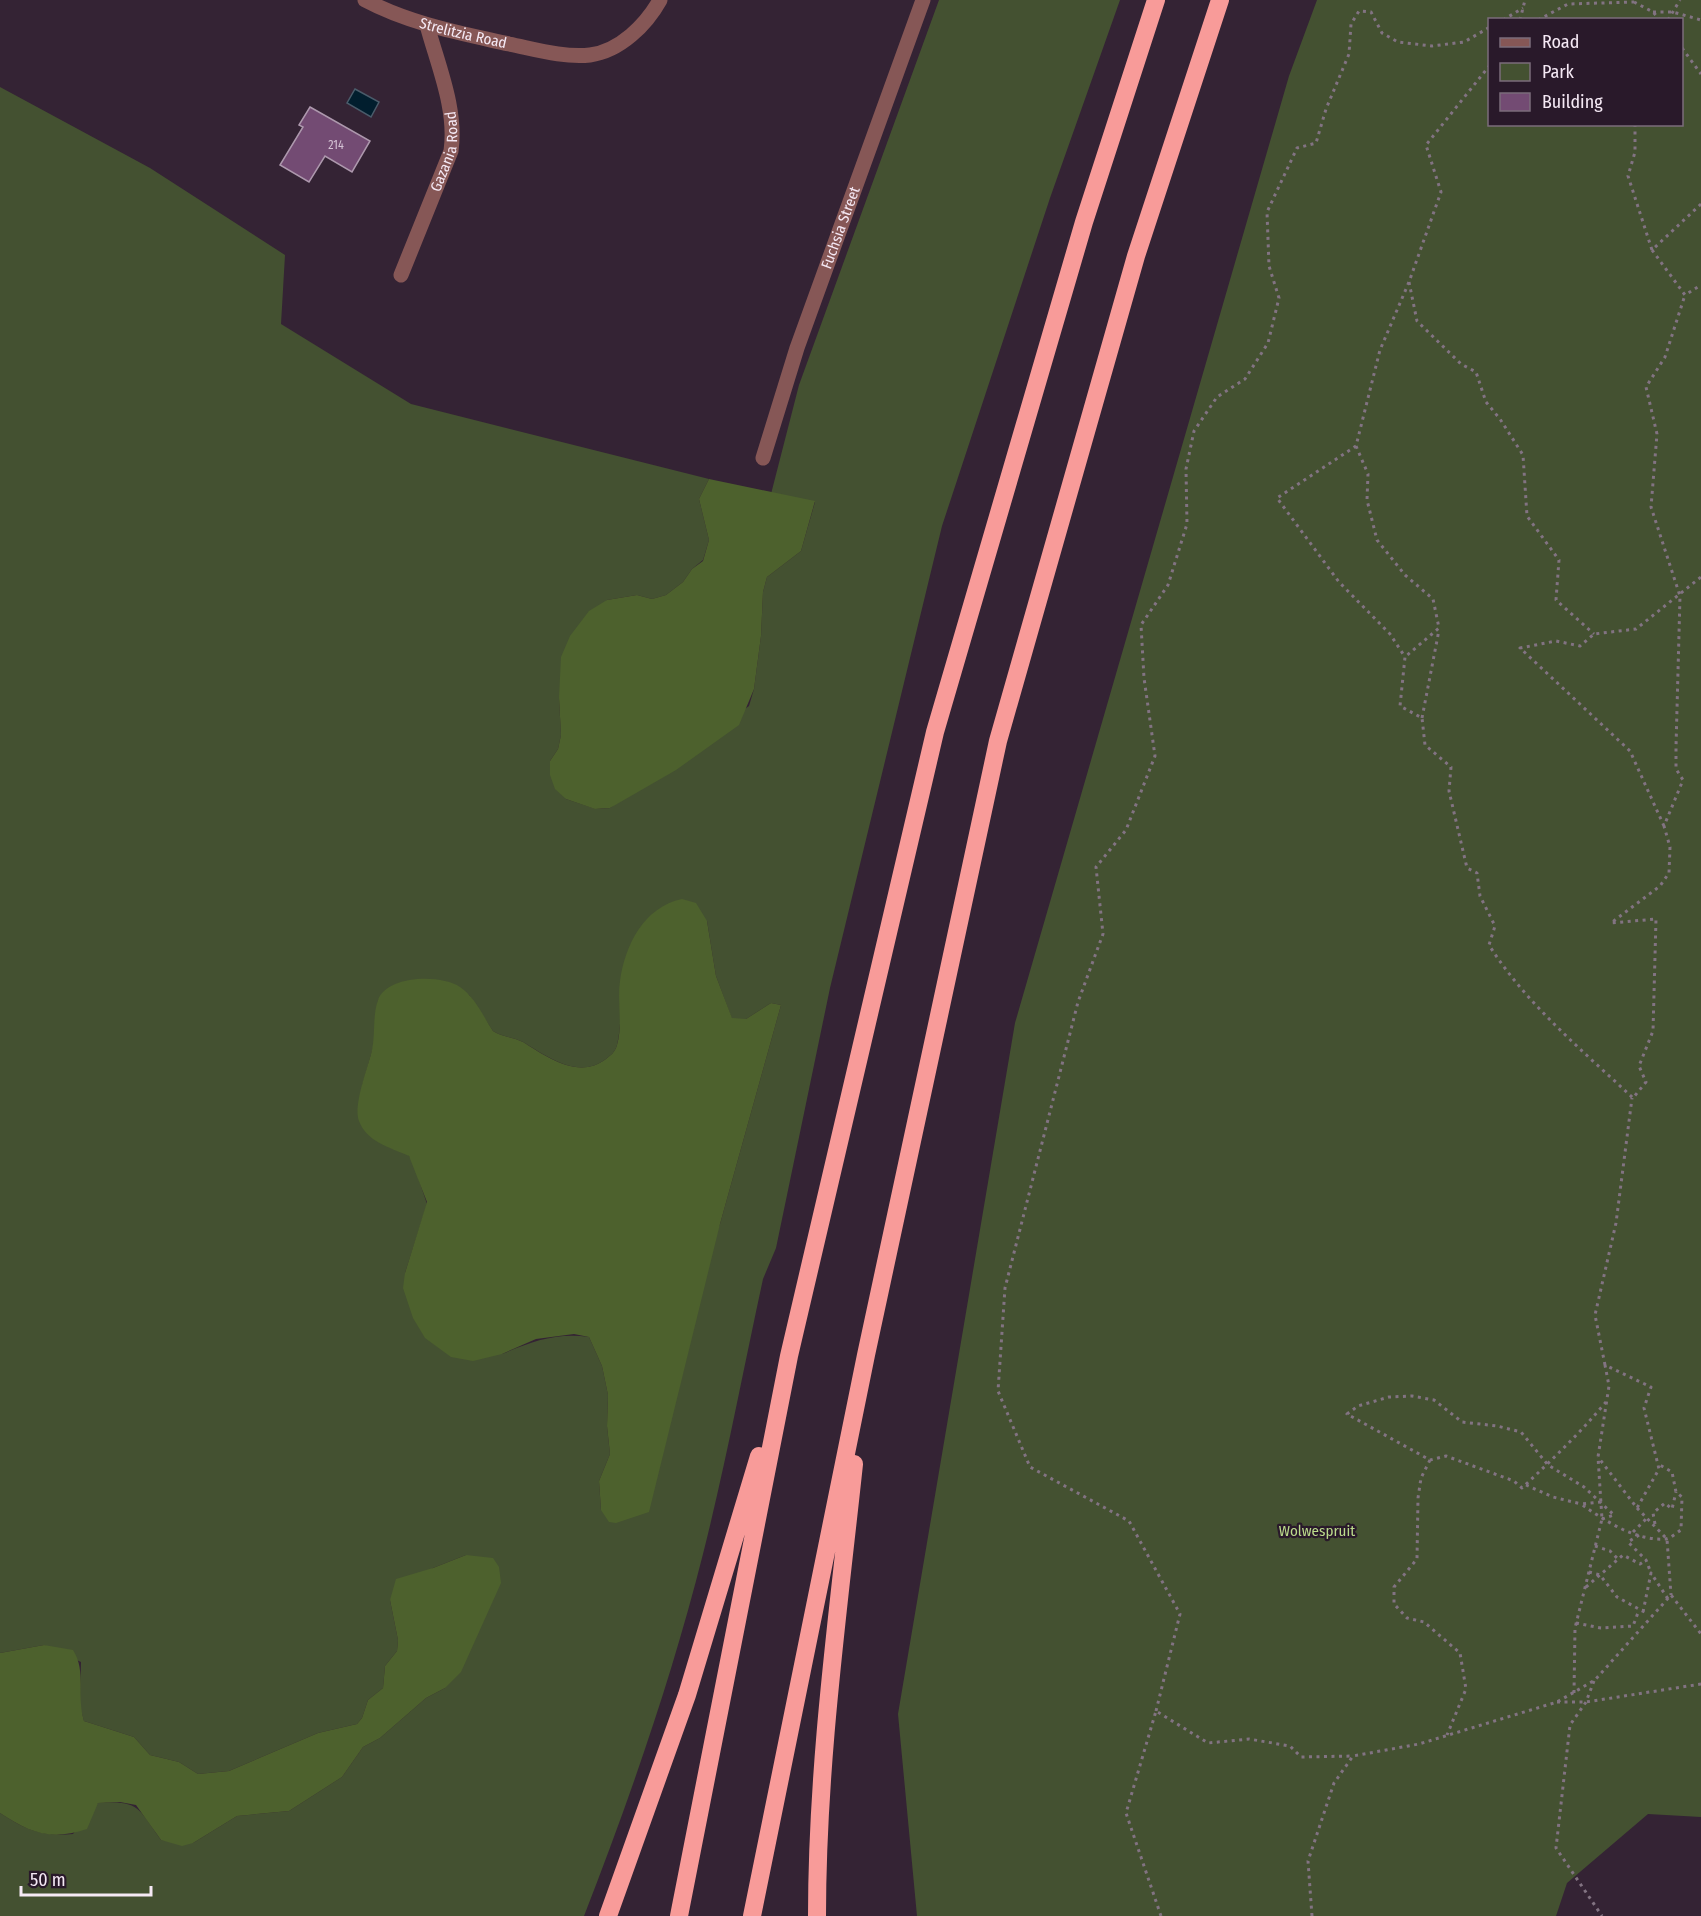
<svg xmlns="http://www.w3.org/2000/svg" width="1701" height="1916" viewBox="0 0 1701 1916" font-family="'Fira Sans Condensed',sans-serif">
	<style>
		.green { fill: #445131; fill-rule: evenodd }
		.forest { fill: #4d612d }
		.water { fill: #011e2e; stroke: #4a5b6a; stroke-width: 1.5 }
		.building { fill: #734b73; stroke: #ad98ad; stroke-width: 1.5 }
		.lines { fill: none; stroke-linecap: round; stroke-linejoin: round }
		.path { stroke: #827382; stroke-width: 3; stroke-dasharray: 3 4.5; stroke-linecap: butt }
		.minor { stroke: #865756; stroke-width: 15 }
		.highway { stroke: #f89b99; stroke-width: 18 }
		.labels { text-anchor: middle; stroke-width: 4.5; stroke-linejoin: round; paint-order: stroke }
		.number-label { font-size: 12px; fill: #d4c2d4 }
		.street-label { font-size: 15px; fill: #f5e9f5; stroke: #29192a }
		.park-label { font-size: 15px; fill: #bbdb8b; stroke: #29192a }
	</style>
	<rect width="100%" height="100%" fill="#342334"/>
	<path class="green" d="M939,0H1120L1050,198L942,526L830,988L776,1248L763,1279C743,1371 726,1463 703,1554C672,1677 630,1798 584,1916H0V1813C26,1830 42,1837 73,1834L98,1803C140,1800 138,1808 161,1840L193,1843L237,1816L289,1811L342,1777L363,1747L380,1738L426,1698L445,1688L466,1555L433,1568L390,1600L398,1640L397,1651L385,1666L383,1688L368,1700L362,1718L357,1724L318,1733L229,1771L198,1774L179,1762L150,1755L134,1737L84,1721L80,1707L81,1662L44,1645L0,1653V87L150,168L285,255L281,324L411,404L709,479L699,499L709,540L703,560L692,569L683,582L666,595L652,599L637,595L607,600L559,698L561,735L558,749L550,761L566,799L596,809L610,808L749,706L754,689L761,636L763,592L767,577L801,551L815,502L771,494L799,385ZM707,921L716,976L732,1019H746L771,1003L781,1005L720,1224L601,1510L599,1481L610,1454L607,1426L608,1395L602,1366L589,1337C557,1332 530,1342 502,1354L405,1273L427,1204L413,1162L362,1086L374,1044L378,1000L398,983L443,981L469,995L493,1031C502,1037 513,1037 523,1042C548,1057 579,1080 606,1059C611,1055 615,1052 617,1045C622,1024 620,1002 620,981Z
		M1317,0H1701V1817L1648,1814L1567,1883L1556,1916H917L898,1714L1015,1023L1289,76ZM1490,20H1682V124H1490Z"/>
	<path class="forest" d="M709,479L815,501L801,551L767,577L763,592L761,636L754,689L739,725L676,770L610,808L595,809L566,799L555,789L550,775V761L558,749L561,735L559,698L561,657L570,636L589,611L607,600L637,595L652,599L666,595L683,582L692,569L703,561L709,540L699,499Z
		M682,899L696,903L707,921L716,976L732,1018L746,1019L771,1003L781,1005L720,1224L649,1512L616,1523L609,1522L601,1510L599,1481L610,1454L607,1426L608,1395L602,1366L589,1337L574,1334L536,1339L502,1354L473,1361L451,1357L425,1338L413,1318L403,1288L405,1273L427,1202L409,1156C389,1147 367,1142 359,1121C353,1107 367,1069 371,1054C376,1037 372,1017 378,1000C387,975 441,974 460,987C475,997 483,1016 493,1031C502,1037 513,1037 523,1042C547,1057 579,1080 606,1059C611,1055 615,1052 617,1045C623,1024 617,1002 620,981C625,945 644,907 682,899Z
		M466,1555L493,1558L499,1567L501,1583L461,1672L445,1688L426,1698L380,1738L363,1747L342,1777L289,1811L237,1816L193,1843L182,1846L161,1840L136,1805L120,1802L98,1803L87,1829C51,1841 30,1833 0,1813V1653L44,1645L73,1650C87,1672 76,1696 84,1721L134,1737L150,1755L179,1762L198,1774L229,1771L318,1733L357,1724L362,1718L368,1700L383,1688L385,1666L397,1651L398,1640L390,1600L396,1579L433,1568Z"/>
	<path class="water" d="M355,89L379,102L371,117L347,103Z"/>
	<path class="building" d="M310,107L370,141L352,172L325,156L309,182L280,165L303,127L299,125Z"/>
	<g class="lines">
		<path class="path" d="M1634,2L1653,12L1660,20
			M1653,12H1673L1701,20
			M1503,20L1523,8
			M1520,20L1525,0
			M1538,20L1568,4L1634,2
			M1668,20L1680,0
			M1682,48L1701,74
			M1490,65L1426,145L1441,192L1409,282L1380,350L1356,446L1277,498L1339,582L1390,634L1405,657L1400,706L1422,718L1425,745L1451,767L1449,791L1467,868L1477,873L1480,896L1495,926L1489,945C1526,1004 1583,1051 1633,1098L1646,1082L1639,1066L1653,1031L1656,919L1611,923L1660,886L1669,873L1670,847L1664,826L1683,780L1676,769V747L1680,596L1651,507L1657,434L1646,387L1665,357L1685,295
			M1635,124V152L1628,176L1652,250L1701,204
			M1652,250L1685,295L1701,285
			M1409,282L1417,321L1461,364L1476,372L1486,402L1500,419L1523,455L1527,516L1559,560L1556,600L1594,634
			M1356,446L1368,474L1367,500L1377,540L1405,575L1433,599L1439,628L1405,657
			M1422,718L1439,630
			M1664,826L1630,751L1520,648L1556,641L1580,646L1594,634L1636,629L1701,577
			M1605,1365L1595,1315L1616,1223L1632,1098
			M1430,1460L1421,1478L1418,1498L1417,1559L1394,1587V1604L1407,1618L1424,1622L1460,1653L1466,1689L1447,1735
			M1526,1485L1553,1497L1581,1504
			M1601,1502L1581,1504C1604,1520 1635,1541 1665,1539C1670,1539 1676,1533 1681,1530L1682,1497L1676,1492L1672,1472L1658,1464
			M1637,1508L1667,1539L1671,1595
			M1602,1519L1614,1515L1584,1487L1548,1465L1521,1432L1497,1426L1462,1422L1434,1400L1412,1396L1389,1397L1358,1406L1347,1414L1430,1460L1446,1456L1514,1481L1522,1488C1553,1459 1579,1434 1606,1402
			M1655,1524L1653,1513L1665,1503L1672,1509L1676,1492
			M1633,1532L1647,1518
			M1639,1535L1628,1542L1646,1560L1651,1573
			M1595,1546L1610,1551L1618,1559
			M1589,1572L1600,1575L1617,1597L1648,1614
			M1586,1587L1623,1555L1640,1564L1646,1560
			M1643,1612L1651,1573L1668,1599
			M1576,1623L1601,1628L1633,1626L1639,1610
			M1594,1681L1586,1702L1570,1725L1556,1848L1602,1916
			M1574,1693L1575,1628L1602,1519L1598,1457L1609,1386L1605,1365L1651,1387L1644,1408L1659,1469L1637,1508L1598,1457
			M1557,1702H1586L1701,1684
			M1156,1711L1180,1614L1129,1521L1030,1467L998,1391L1005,1288L1078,1002L1103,934L1096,867L1126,830L1155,756L1144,678L1141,625L1168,585L1187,524L1186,469L1194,431L1217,397L1245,379L1268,343L1279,298L1269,266L1267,212L1297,148L1316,143L1326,109L1349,54L1351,24L1359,11L1371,12L1382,33L1398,42L1432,46L1464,42L1490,27
			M1161,1916L1126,1813L1156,1711L1208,1743L1249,1739L1290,1746L1301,1757L1353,1756
			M1312,1916L1308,1861L1334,1783L1353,1756L1419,1744L1557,1702L1595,1680L1671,1595L1701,1634"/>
		<g class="minor">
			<path id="s1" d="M365,0C410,24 460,33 509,44C534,49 564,58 590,55C620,51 646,25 660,0"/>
			<path id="s2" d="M401,275L451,151C457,109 438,66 427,25"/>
			<path id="s3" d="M763,458L797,348L923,0"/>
		</g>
		<path class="highway" d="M608,1916L687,1695L759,1456
			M679,1916L789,1356L935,732L1084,222L1156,0
			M752,1916L866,1355L998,741L1136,256L1220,0
			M817,1916C817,1765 838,1614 854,1464"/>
	</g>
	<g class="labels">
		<g class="number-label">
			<text x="336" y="149">214</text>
		</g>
		<g class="street-label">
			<text dy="5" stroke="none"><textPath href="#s1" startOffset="104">Strelitzia Road</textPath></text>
			<text dy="5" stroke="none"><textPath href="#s2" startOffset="132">Gazania Road</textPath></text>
			<text dy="5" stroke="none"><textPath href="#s3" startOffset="243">Fuchsia Street</textPath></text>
		</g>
		<g class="park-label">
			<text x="1317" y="1536">Wolwespruit</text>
		</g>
	</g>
	<rect x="1488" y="18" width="195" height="108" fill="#29192a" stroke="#7b6c7b" stroke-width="1.5"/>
	<rect x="1500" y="38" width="30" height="9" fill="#865756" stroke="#7b6c7b" stroke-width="1.5"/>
	<text x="1542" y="48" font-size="18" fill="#f5e9f5">Road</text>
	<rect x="1500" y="63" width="30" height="18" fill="#445131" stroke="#7b6c7b" stroke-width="1.5"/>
	<text x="1542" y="78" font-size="18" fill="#f5e9f5">Park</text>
	<rect x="1500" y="93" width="30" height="18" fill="#734b73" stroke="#7b6c7b" stroke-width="1.5"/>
	<text x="1542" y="108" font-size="18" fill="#f5e9f5">Building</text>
	<path d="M21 1886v9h130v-9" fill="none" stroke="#f5e9f5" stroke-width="3"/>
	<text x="30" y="1886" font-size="18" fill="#f5e9f5" stroke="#29192a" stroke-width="4.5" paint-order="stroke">50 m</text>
</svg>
